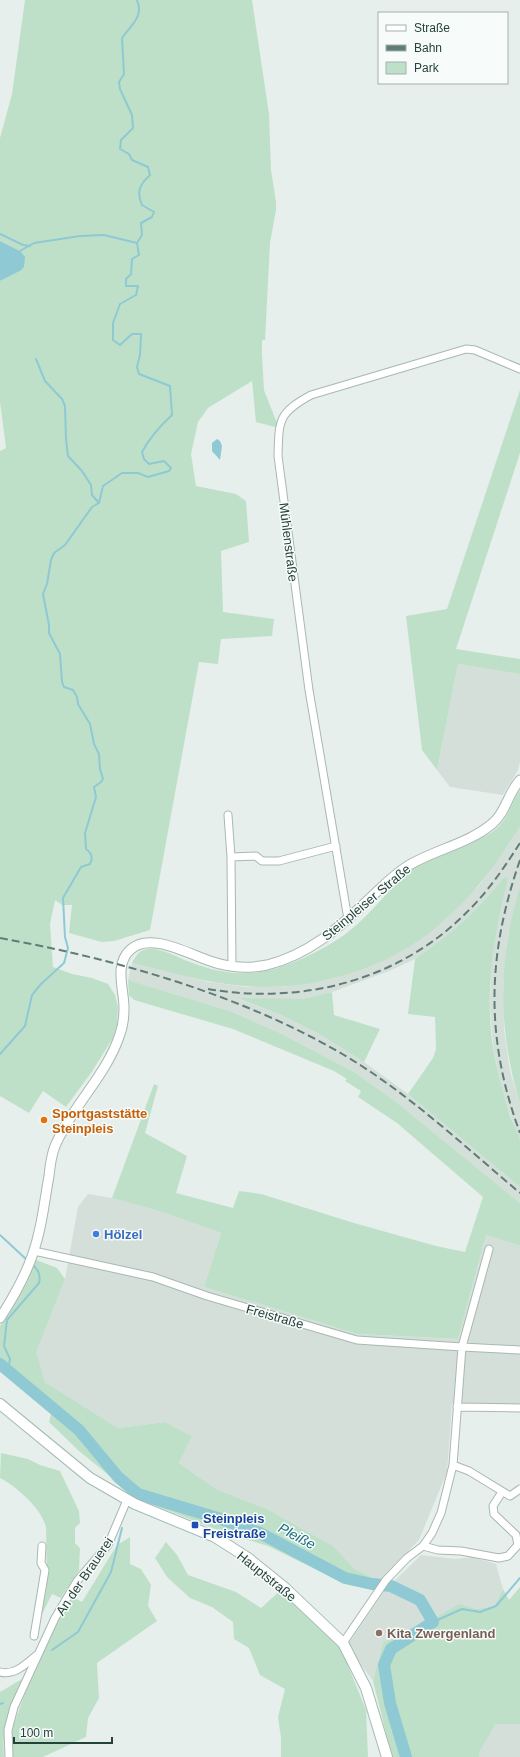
<svg xmlns="http://www.w3.org/2000/svg" width="520" height="1757" viewBox="0 0 520 1757" font-family="Arial,sans-serif">
	<style>
		.built { fill: #d4dfda }
		.green { fill: #bfe0c8 }
		.water { fill: #8ec9d4 }
		.lines { fill: none; stroke-linecap: round; stroke-linejoin: round }
		.stream { stroke: #8ec9d4; stroke-width: 2 }
		.river { stroke: #8ec9d4; stroke-width: 12 }
		.minor-casing { stroke: #a8b8b2; stroke-width: 9 }
		.tertiary-casing { stroke: #a8b8b2; stroke-width: 11 }
		.secondary-casing { stroke: #a4bbb3; stroke-width: 12 }
		.minor { stroke: #fff; stroke-width: 7 }
		.tertiary { stroke: #fff; stroke-width: 9 }
		.secondary { stroke: #fff; stroke-width: 10 }
		.rail { stroke: #5f7d75; stroke-width: 2; stroke-dasharray: 8 4; stroke-linecap: butt }
		.food-dot { fill: #e8710a; stroke: #f7fbf9; stroke-width: 1.5 }
		.shop-dot { fill: #3f7fe0; stroke: #f7fbf9; stroke-width: 1.5 }
		.transit-dot { fill: #1a4fb4; stroke: #f7fbf9; stroke-width: 1.5 }
		.education-dot { fill: #8d6e63; stroke: #f7fbf9; stroke-width: 1.5 }
		.labels { text-anchor: middle; stroke-width: 3; stroke-linejoin: round; paint-order: stroke }
		.street-label { font-size: 13px; fill: #24423a; stroke: #f7fbf9 }
		.food-label { font-size: 13px; font-weight: bold; fill: #c56008; stroke: #f7fbf9; text-anchor: start }
		.shop-label { font-size: 13px; font-weight: bold; fill: #366cbe; stroke: #f7fbf9; text-anchor: start }
		.transit-label { font-size: 13px; font-weight: bold; fill: #164399; stroke: #f7fbf9; text-anchor: start }
		.education-label { font-size: 13px; font-weight: bold; fill: #785e54; stroke: #f7fbf9; text-anchor: start }
		.water-label { font-size: 14px; font-style: italic; fill: #1c6f80; stroke: #f7fbf9 }
	</style>
	<rect width="100%" height="100%" fill="#e6efeb"/>
	<path class="built" d="M458,664L520,674V762L518,770L503,795L450,787L437,770Z
		M520,826V887L507,942L503,985L504,1030L510,1071L520,1104V1140L511,1117L502,1089L494,1053L490,1008L491,963L498,918L507,878L504,877L490,895L464,922L434,946L415,959L389,971L332,992L302,999H238L279,1014L319,1034L364,1062L408,1094L520,1187V1203L395,1101L356,1073L280,1033L230,1011L128,980L132,963L209,982L246,987H284L304,984L328,980L359,970L377,963L417,941L478,887L506,849Z
		M88,1194L112,1198L162,1212L221,1233L204,1287L357,1334L458,1339L486,1235L520,1246V1404H452L447,1472L419,1540L379,1581L355,1569L333,1546L269,1510L216,1489L179,1463L192,1436L165,1422L118,1428L45,1382L35,1352L65,1279L78,1207Z
		M421,1555L455,1559L472,1557L496,1564L503,1589L494,1606L476,1609L459,1605L423,1625L383,1642L373,1681L347,1646L384,1591Z
		M496,1724H520V1757H479L480,1751Z"/>
	<path class="green" d="M25,0H252L269,114L271,170L276,202V210L270,243L265,340H262V354L264,390L279,428L256,422L252,381L208,408L198,422L191,454L196,486L236,494L246,501L249,542L221,551L223,612L274,619L272,636L221,639L218,664L199,662L150,930L114,941L102,942L69,933L72,905H62L55,900L50,924L53,967L72,974L92,978L108,984L115,995L118,1007L117,1025L113,1038L91,1073L66,1107L43,1091L29,1113L0,1096V451L6,448L0,402V281L20,271V251L0,241V138L12,94Z
		M520,390V453L456,649L520,659V674L458,664L437,770L422,750L406,616L447,609Z
		M520,790C520,799 520,818 520,826C518,831 514,835 512,839C499,860 484,880 468,897C455,910 442,923 428,934C377,972 307,992 244,986C206,983 169,972 132,963C135,957 139,950 147,949C162,947 179,959 193,963C211,970 230,974 249,973C280,972 323,951 348,932C373,913 390,886 415,867C426,859 456,847 470,842C480,838 491,835 499,826C509,816 512,802 520,790Z
		M504,877L508,878C493,939 484,991 494,1054C498,1074 504,1095 510,1116C513,1124 519,1133 520,1141C520,1156 520,1172 520,1187L408,1094L433,1058L436,1049L435,1017L408,1014L415,959C450,935 478,911 504,877Z
		M520,887V1104C498,1029 497,963 520,887Z
		M128,980L230,1011L280,1033L356,1073L395,1101L520,1203V1246L486,1235L458,1339L357,1334L204,1287L221,1233L162,1212L112,1198L154,1084L158,1086L145,1133L187,1156L176,1193L233,1208L239,1191L261,1194L354,1223L436,1246L465,1252L483,1197L397,1123L358,1097L361,1091L345,1081L347,1079L334,1071L233,1029L134,1000L129,995Z
		M332,992L334,1015L380,1029L364,1062L319,1034L279,1014L237,998L302,999Z
		M34,1259L57,1268L65,1279L36,1352L45,1382L118,1428L165,1422L192,1436L179,1463L216,1489L269,1510L333,1546L355,1569L379,1581L374,1588L323,1573L268,1546L220,1531L159,1507L133,1495L79,1451L49,1422L52,1410L0,1361V1326L18,1298Z
		M1,1453L28,1459L40,1465L60,1471L79,1511L80,1523L75,1528V1543L80,1548L79,1570L61,1598L52,1594L41,1616L47,1586L46,1527C41,1508 17,1487 0,1478Z
		M130,1537V1564L141,1569L151,1585L148,1606L157,1621L97,1663L99,1698L88,1718L86,1737L43,1757H13L11,1747L13,1726L34,1669L71,1596L82,1602L117,1545Z
		M166,1542L177,1555L188,1575L236,1592L261,1608L283,1588L294,1603L324,1630L342,1651L366,1710L368,1757H281V1738L278,1717L285,1689L260,1675L249,1648L234,1639L233,1622L212,1607L190,1598L167,1577L155,1558Z
		M520,1587V1724H496L480,1751L479,1757H392L373,1681L383,1642L423,1625L459,1604L476,1609L494,1606L503,1589L509,1600Z
		M22,1679C11,1706 1,1726 4,1757H0V1692Z"/>
	<path class="water" d="M0,241L20,251L25,257L24,267L20,271L0,281Z
		M217,439L220,441L222,446L220,460L212,451V443Z"/>
	<g class="lines">
		<path class="stream" d="M0,234L23,245L30,246
			M20,251L34,243L80,236L104,235L137,243
			M36,359L45,381L62,399L65,406L66,439L68,456L82,471L91,485L92,495L99,503
			M0,1054L25,1026L32,995L41,984L64,963L68,948L65,937L63,898L81,867L90,864C93,858 92,853 86,849L85,833L96,797L94,787L101,782L103,779L100,769L99,754L94,744L90,724L78,704L77,697L73,690L64,687L62,682L60,654L49,633V625L43,594L47,584L51,560L54,553L65,545L92,507L99,503L103,486L122,473H138L148,477L169,471L171,468L164,461L149,464L144,459L142,452C150,437 160,426 172,415L170,386L139,374L137,367L140,355L141,334H132L120,345L113,340V323L120,304L136,295L138,286H126V279L131,274L132,259L139,255L137,243L142,235L141,223L152,217L154,212L142,205C136,192 140,184 150,175L148,167L132,160L129,154L120,149L121,140L133,128L132,115L120,89L119,82L124,74L122,38C131,25 144,17 137,0
			M0,1235L27,1260
			M8,1370L10,1359L4,1346L7,1320L39,1283C41,1274 38,1270 32,1264
			M433,1622L462,1609L480,1612L496,1606L520,1578
			M52,1650L78,1632L111,1572L122,1528
			M0,1704L3,1703"/>
		<path class="river" d="M0,1364L79,1430L118,1477L138,1494L221,1519L260,1533L345,1578L372,1584L391,1586L420,1600L433,1622L391,1649L384,1665L390,1703L406,1757"/>
		<g class="minor-casing">
			<path id="minor" d="M228,815L231,857L232,966
				M231,857L256,856L262,861H279L336,846
				M348,919L309,690L278,456C279,420 278,413 311,395L466,349L475,350L520,369
				M489,1249L462,1347L520,1350
				M34,1251L153,1277L207,1296L357,1340L462,1347L453,1465L441,1513L432,1533L423,1546L407,1558L386,1580L343,1643
				M457,1407L520,1408
				M453,1465L469,1471L510,1496L520,1489
				M423,1546L438,1550L461,1551L499,1558L508,1556L518,1545L516,1535L494,1514L493,1506L502,1492
				M34,1636L45,1570L41,1563L42,1546
				M0,1672C15,1676 27,1663 38,1654
				M9,1757L8,1730L14,1707L55,1618L77,1581L108,1545L127,1500"/>
		</g>
		<g class="tertiary-casing">
			<path id="tertiary" d="M0,1318C15,1295 30,1268 37,1240C43,1219 45,1197 49,1176C50,1166 51,1156 55,1146C72,1106 107,1075 120,1034C123,1026 124,1017 124,1008C124,989 114,965 130,950C151,929 196,959 220,964C235,968 252,968 267,965C308,955 339,928 368,900C382,887 395,873 411,864C437,849 470,843 493,823C506,812 508,793 520,780"/>
		</g>
		<g class="secondary-casing">
			<path id="secondary" d="M0,1404L90,1478L135,1504L215,1537L248,1558L285,1588L343,1643L366,1688L387,1757"/>
		</g>
		<use href="#minor" class="minor"/>
		<use href="#tertiary" class="tertiary"/>
		<use href="#secondary" class="secondary"/>
		<path class="rail" d="M520,860C487,955 485,1038 520,1133
			M0,938C116,959 242,995 344,1055C408,1093 463,1145 520,1193
			M208,989C301,1005 398,981 466,913C487,893 504,868 520,843"/>
	</g>
	<circle class="food-dot" cx="44" cy="1120" r="4"/>
	<circle class="shop-dot" cx="96" cy="1234" r="4"/>
	<rect class="transit-dot" x="191" y="1521" width="8" height="8" rx="2"/>
	<circle class="education-dot" cx="379" cy="1633" r="4"/>
	<g class="labels">
		<g class="street-label">
			<text transform="translate(289 542) rotate(83)" y="5">Mühlenstraße</text>
			<text transform="translate(366 902) rotate(-40)" y="5">Steinpleiser Straße</text>
			<text transform="translate(275 1316) rotate(16)" y="5">Freistraße</text>
			<text transform="translate(84 1576) rotate(-56)" y="5">An der Brauerei</text>
			<text transform="translate(267 1576) rotate(39)" y="5">Hauptstraße</text>
		</g>
		<g class="food-label">
			<text x="52" y="1118">Sportgaststätte<tspan x="52" dy="15">Steinpleis</tspan></text>
		</g>
		<g class="shop-label">
			<text x="104" y="1239">Hölzel</text>
		</g>
		<g class="transit-label">
			<text x="203" y="1523">Steinpleis<tspan x="203" dy="15">Freistraße</tspan></text>
		</g>
		<g class="education-label">
			<text x="387" y="1638">Kita Zwergenland</text>
		</g>
		<g class="water-label">
			<text transform="translate(297 1536) rotate(28)" y="5">Pleiße</text>
		</g>
	</g>
	<rect x="378" y="12" width="130" height="72" fill="#f7fbf9" stroke="#a3b1ad"/>
	<rect x="386" y="25" width="20" height="6" fill="#ffffff" stroke="#a3b1ad"/>
	<text x="414" y="32" font-size="12" fill="#24423a">Straße</text>
	<rect x="386" y="45" width="20" height="6" fill="#5f7d75" stroke="#a3b1ad"/>
	<text x="414" y="52" font-size="12" fill="#24423a">Bahn</text>
	<rect x="386" y="62" width="20" height="12" fill="#bfe0c8" stroke="#a3b1ad"/>
	<text x="414" y="72" font-size="12" fill="#24423a">Park</text>
	<path d="M14 1737v6h98v-6" fill="none" stroke="#24423a" stroke-width="2"/>
	<text x="20" y="1737" font-size="12" fill="#24423a" stroke="#f7fbf9" stroke-width="3" paint-order="stroke">100 m</text>
</svg>
